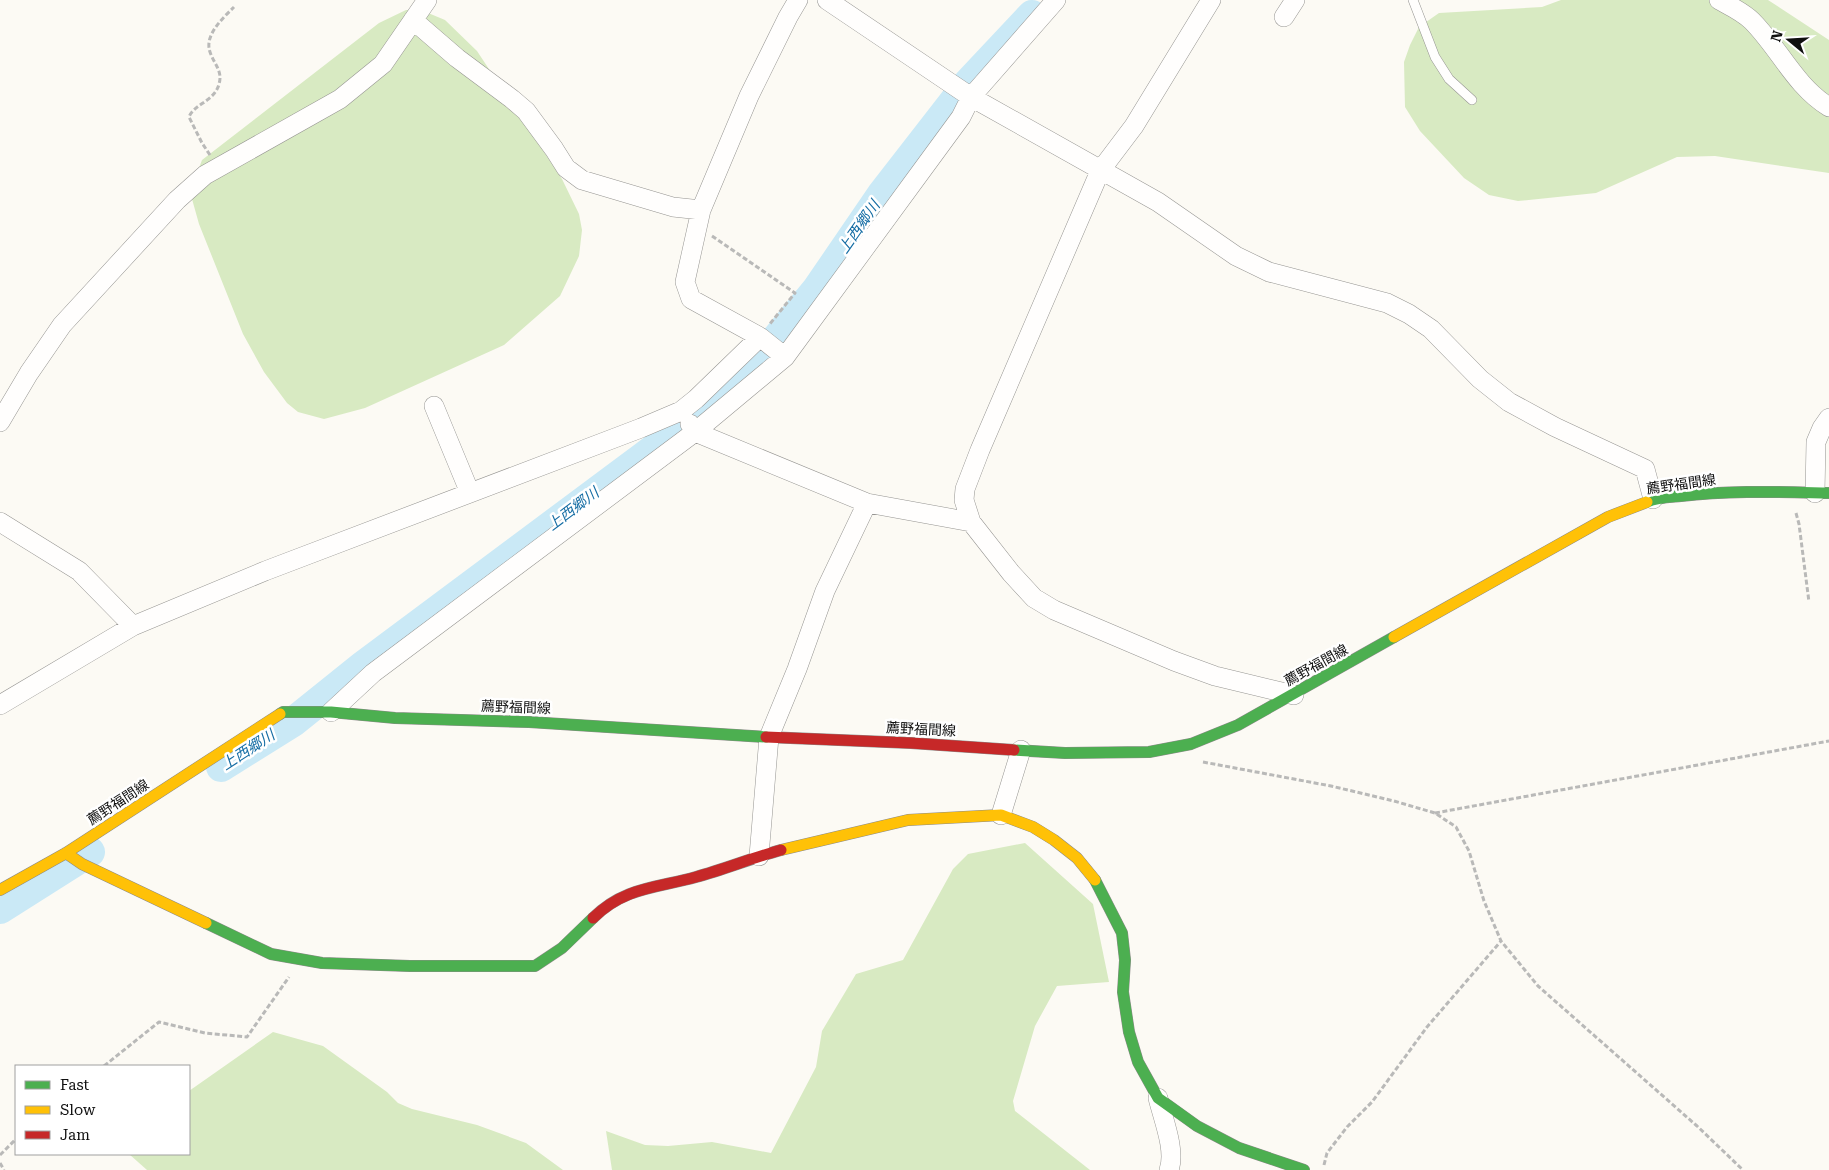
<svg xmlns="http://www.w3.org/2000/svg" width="1829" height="1170" viewBox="0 0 1829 1170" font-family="'Roboto Serif','Noto Sans JP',serif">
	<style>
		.forest { fill: #d8eac2 }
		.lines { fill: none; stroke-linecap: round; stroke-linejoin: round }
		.river { stroke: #cae9f6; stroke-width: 30 }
		.lane-casing { stroke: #969592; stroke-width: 10 }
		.street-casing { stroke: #969592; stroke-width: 20 }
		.fast-casing { stroke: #8c8b89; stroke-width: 12 }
		.slow-casing { stroke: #8c8b89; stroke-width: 12 }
		.jam-casing { stroke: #8c8b89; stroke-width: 12 }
		.path { stroke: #b9b9b8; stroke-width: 3; stroke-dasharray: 5 2.5; stroke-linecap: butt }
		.lane { stroke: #fffefd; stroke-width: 9 }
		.street { stroke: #fffefd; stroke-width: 19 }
		.fast { stroke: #4caf50; stroke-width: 11 }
		.slow { stroke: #ffc107; stroke-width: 11 }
		.jam { stroke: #c62828; stroke-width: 11 }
		.labels { text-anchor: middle; stroke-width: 5; stroke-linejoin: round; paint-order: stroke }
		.street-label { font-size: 14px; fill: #0f0f0f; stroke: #fff }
		.water-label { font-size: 15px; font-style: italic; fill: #156da4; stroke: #fff }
	</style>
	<rect width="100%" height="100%" fill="#fcfaf4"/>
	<path class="forest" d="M1561,0H1768L1829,40V173L1715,156L1677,157L1596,193L1518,201L1489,195L1464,178L1420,131L1405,107L1404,62L1410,45L1419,27L1439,13L1542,7Z
		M406,10H421L445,20L477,51L562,179L579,214L582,230L579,256L560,296L504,345L365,408L324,419L298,412L287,403L264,372L243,334L199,224L192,199V187L202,160L379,23Z
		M1025,843L1093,904L1109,982L1057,986L1035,1026L1013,1101L1015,1111L1090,1170H612L606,1131L645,1145L668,1146L712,1142L771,1153L816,1067L822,1031L856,974L903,960L953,869L968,854Z
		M273,1032L323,1046L387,1092L398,1103L412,1109L477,1125L526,1143L563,1170H147L129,1154H189V1091Z"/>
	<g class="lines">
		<path class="river" d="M221,767L293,722L364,665L674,434L717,400L756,363L817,289L882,194L969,82L1032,15
			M0,909L90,852"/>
		<g class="lane-casing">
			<path id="lane" d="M1413,0L1435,57L1449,79L1472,100"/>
		</g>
		<g class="street-casing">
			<path id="street" d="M827,0L971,97L1158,202L1236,256L1269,272L1387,303L1409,314L1431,329L1480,379L1509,402L1555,427L1645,469L1653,499
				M1211,0L1134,126L1100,171L980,450L965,489L964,500L971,522L1011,573L1034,598L1054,610L1174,661L1215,676L1294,695
				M1719,0C1730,6 1743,12 1752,21C1779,48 1795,86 1829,107
				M1284,17L1295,0
				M413,20L457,58L512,99L526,111L554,149L566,168L582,180L673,207L701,210
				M785,357L760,337L691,299L685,282L701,210L749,96L788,17L798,0
				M434,406L470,493
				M0,422L29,373L62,325L177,200L205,175L340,99L383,64L427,0
				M690,424L695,432L867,503L971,522
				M1815,493L1816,442L1822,428L1829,418
				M0,522L79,571L133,626
				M0,705L133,626L265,571L641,428L681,411L696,399L760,337
				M331,712L373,673L695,432L785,357L961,117L971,97L1056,0
				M1001,815L1021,750
				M759,856L769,737L797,669L825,591L867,503
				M1158,1098C1163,1119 1176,1150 1169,1170"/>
		</g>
		<g class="fast-casing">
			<path id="fast" d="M1647,502C1657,497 1669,497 1681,496C1730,490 1780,492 1829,493
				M280,714L283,712H331L395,718L529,722L766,737
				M1014,750L1065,753L1149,752L1191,744L1238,725L1394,637
				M1095,880L1122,933L1125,960L1123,992L1129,1032L1138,1062L1158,1098L1197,1126L1239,1148L1304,1170
				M206,923L271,954L322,963L410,966H535L562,948L593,918"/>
		</g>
		<g class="slow-casing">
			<path id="slow" d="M1394,637L1608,517L1647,502
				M781,850L908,820L1001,815L1033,827L1054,840L1077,858L1095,880
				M66,853L82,864L206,923
				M0,890L66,853L280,714"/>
		</g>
		<g class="jam-casing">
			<path id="jam" d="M766,737L911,743L1014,750
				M593,918C624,887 657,888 696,877C725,869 752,858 781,850"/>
		</g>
		<path class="path" d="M210,155L202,143L189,117C194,104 215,101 219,84C223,71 214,64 210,52C204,35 223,18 234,7
			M712,236L795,293L769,325
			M1796,513L1799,524L1809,602
			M1203,762L1331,786L1394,801L1435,813L1456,827L1469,851L1484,901L1501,941L1538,986L1697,1126L1743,1170
			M1435,813L1829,741
			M104,1066L159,1022L205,1033L247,1037L289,977
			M0,1155L16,1139
			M0,1163L4,1170
			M1324,1165L1327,1153L1347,1127L1372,1102L1427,1027L1501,941"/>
		<use href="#lane" class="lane"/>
		<use href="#street" class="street"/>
		<use href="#fast" class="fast"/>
		<use href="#slow" class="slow"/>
		<use href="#jam" class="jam"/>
	</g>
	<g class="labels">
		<g class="street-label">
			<text transform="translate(1681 484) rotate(-8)" y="5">薦野福間線</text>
			<text transform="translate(1316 665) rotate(-29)" y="5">薦野福間線</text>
			<text transform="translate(516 707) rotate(2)" y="5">薦野福間線</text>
			<text transform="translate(921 729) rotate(3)" y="5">薦野福間線</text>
			<text transform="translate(118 802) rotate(-33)" y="5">薦野福間線</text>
		</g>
		<g class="water-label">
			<text transform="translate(859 227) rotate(-55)" y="5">上西郷川</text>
			<text transform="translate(573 509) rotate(-37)" y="5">上西郷川</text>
			<text transform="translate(248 750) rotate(-33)" y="5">上西郷川</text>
		</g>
	</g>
	<rect x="15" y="1065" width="175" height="90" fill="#ffffff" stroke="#9f9f9f"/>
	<rect x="25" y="1081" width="25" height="8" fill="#4caf50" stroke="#9f9f9f"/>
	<text x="60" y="1090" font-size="15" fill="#0f0f0f">Fast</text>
	<rect x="25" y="1106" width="25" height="8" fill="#ffc107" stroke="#9f9f9f"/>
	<text x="60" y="1115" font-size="15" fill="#0f0f0f">Slow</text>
	<rect x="25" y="1131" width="25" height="8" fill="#c62828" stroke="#9f9f9f"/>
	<text x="60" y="1140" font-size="15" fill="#0f0f0f">Jam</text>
	<g transform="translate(1789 40) rotate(288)" stroke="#ffffff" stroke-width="4" paint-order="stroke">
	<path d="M0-4L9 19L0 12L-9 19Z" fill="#0f0f0f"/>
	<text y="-8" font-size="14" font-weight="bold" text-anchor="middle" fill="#0f0f0f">N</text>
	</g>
</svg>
